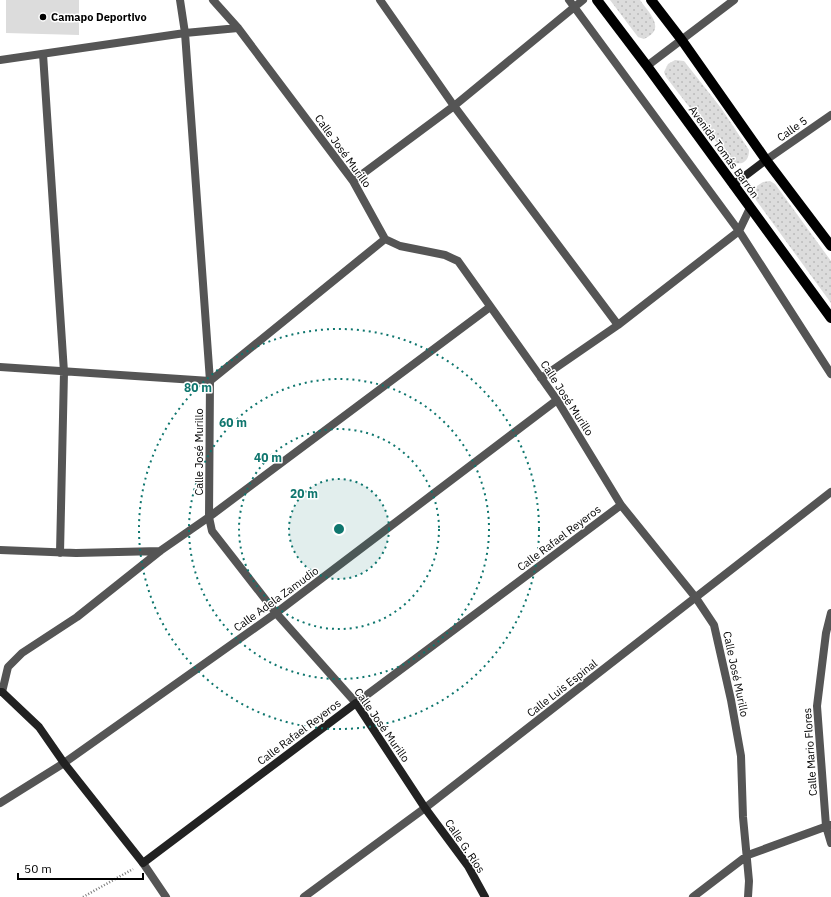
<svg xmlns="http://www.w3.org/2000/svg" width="831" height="897" viewBox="0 0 831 897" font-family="'IBM Plex Sans',sans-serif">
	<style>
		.park { fill: url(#park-dots) }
		.garden { fill: #dcdcdc }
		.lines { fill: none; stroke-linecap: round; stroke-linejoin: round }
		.path { stroke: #777; stroke-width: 2.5; stroke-dasharray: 1 2; stroke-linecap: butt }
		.street { stroke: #555; stroke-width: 8 }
		.secondary { stroke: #222; stroke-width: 8 }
		.primary { stroke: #000; stroke-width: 10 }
		.ring { fill: none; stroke: #0f766e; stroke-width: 2; stroke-dasharray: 2 4 }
		.poi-dot { fill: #000; stroke: #fff; stroke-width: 1.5 }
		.labels { text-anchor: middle; stroke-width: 3; stroke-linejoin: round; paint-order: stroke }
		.poi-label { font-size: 11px; font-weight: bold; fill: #000; stroke: #fff; text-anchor: start }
		.street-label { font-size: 11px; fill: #000; stroke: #fff }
		.centre { fill: #0f766e; stroke: #fff; stroke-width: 2 }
		.ring-label { font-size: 12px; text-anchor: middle; font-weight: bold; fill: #0f766e; stroke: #fff; stroke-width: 3; stroke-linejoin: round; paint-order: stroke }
	</style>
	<defs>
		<pattern id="park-dots" width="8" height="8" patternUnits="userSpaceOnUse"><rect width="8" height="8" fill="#dcdcdc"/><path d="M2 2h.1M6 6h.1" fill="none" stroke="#bbb" stroke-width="1.8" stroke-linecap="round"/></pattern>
	</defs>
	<rect width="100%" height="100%" fill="#fff"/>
	<path class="park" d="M610,0H640C649,13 667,29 644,39L638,37Z
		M675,60L684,61L721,108L749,150C749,161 743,166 732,162L666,77L664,72L668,64Z
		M770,181L775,184L831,261V303L756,200L754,194L757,186L763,182Z"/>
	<path class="garden" d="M6,0H79V35L6,33Z"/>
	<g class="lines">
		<path class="path" d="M83,897L133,869"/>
		<path class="street" d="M180,0L185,33L210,381L209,517L212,531L276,613L356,703L621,505
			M213,0L238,28L353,181L385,239L400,246L445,255L458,261L557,400L621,505L696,598L714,625L731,700L741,756L743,817L749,881L748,897
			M380,0L454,106L618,325
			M569,0L739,231L831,374
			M43,54L64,372L60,553
			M0,60L185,33L238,28
			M647,66L734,0
			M766,160L831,115
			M353,181L454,106L583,0
			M0,367L210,381L385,239
			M541,378L618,325L739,231L750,208
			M0,550L76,553L160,551
			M831,613L826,633L817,706L826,826L831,843
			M2,692L8,667L22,653L77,617L160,551L209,517L490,307
			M0,803L64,763L276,613L557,400
			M143,863L166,897
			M304,897L425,808L831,492
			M693,897L748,855L830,825"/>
		<path class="secondary" d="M733,185L766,160
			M0,692H2L39,727L64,763L143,863L356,703L425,808L468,866L485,897"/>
		<path class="primary" d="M597,0L647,66L831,318
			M651,0L681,39L766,160L831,246"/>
	</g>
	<circle cx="339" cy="529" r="50" fill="#0f766e" fill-opacity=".12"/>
	<g class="ring">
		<circle cx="339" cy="529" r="50"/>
		<circle cx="339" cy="529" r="100"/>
		<circle cx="339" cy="529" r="150"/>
		<circle cx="339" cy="529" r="200"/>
	</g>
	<circle class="poi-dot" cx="43" cy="17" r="4"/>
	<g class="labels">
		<g class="poi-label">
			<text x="51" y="21">Camapo Deportivo</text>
		</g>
		<g class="street-label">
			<text transform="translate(792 129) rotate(-35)" y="4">Calle 5</text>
			<text transform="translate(343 151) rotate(54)" y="4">Calle José Murillo</text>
			<text transform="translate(724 152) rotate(54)" y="4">Avenida Tomás Barrón</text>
			<text transform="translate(567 398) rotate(57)" y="4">Calle José Murillo</text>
			<text transform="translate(199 452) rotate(-90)" y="4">Calle José Murillo</text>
			<text transform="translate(559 538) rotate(-37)" y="4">Calle Rafael Reyeros</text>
			<text transform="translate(276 599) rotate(-36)" y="4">Calle Adela Zamudio</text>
			<text transform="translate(736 674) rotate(78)" y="4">Calle José Murillo</text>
			<text transform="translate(562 688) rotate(-38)" y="4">Calle Luis Espinal</text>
			<text transform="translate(382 725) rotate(55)" y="4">Calle José Murillo</text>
			<text transform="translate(299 732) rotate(-37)" y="4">Calle Rafael Reyeros</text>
			<text transform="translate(810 752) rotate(-94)" y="4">Calle Mario Flores</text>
			<text transform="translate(465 846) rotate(56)" y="4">Calle G. Ríos</text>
		</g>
	</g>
	<circle cx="339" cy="529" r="6" class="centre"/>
	<g class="ring-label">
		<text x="198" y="392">80 m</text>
		<text x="233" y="427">60 m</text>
		<text x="268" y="462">40 m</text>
		<text x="304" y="498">20 m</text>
	</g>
	<path d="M18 873v6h125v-6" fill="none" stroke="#000000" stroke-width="2"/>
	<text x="24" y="873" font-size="12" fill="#000000" stroke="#ffffff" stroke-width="3" paint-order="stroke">50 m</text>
</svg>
